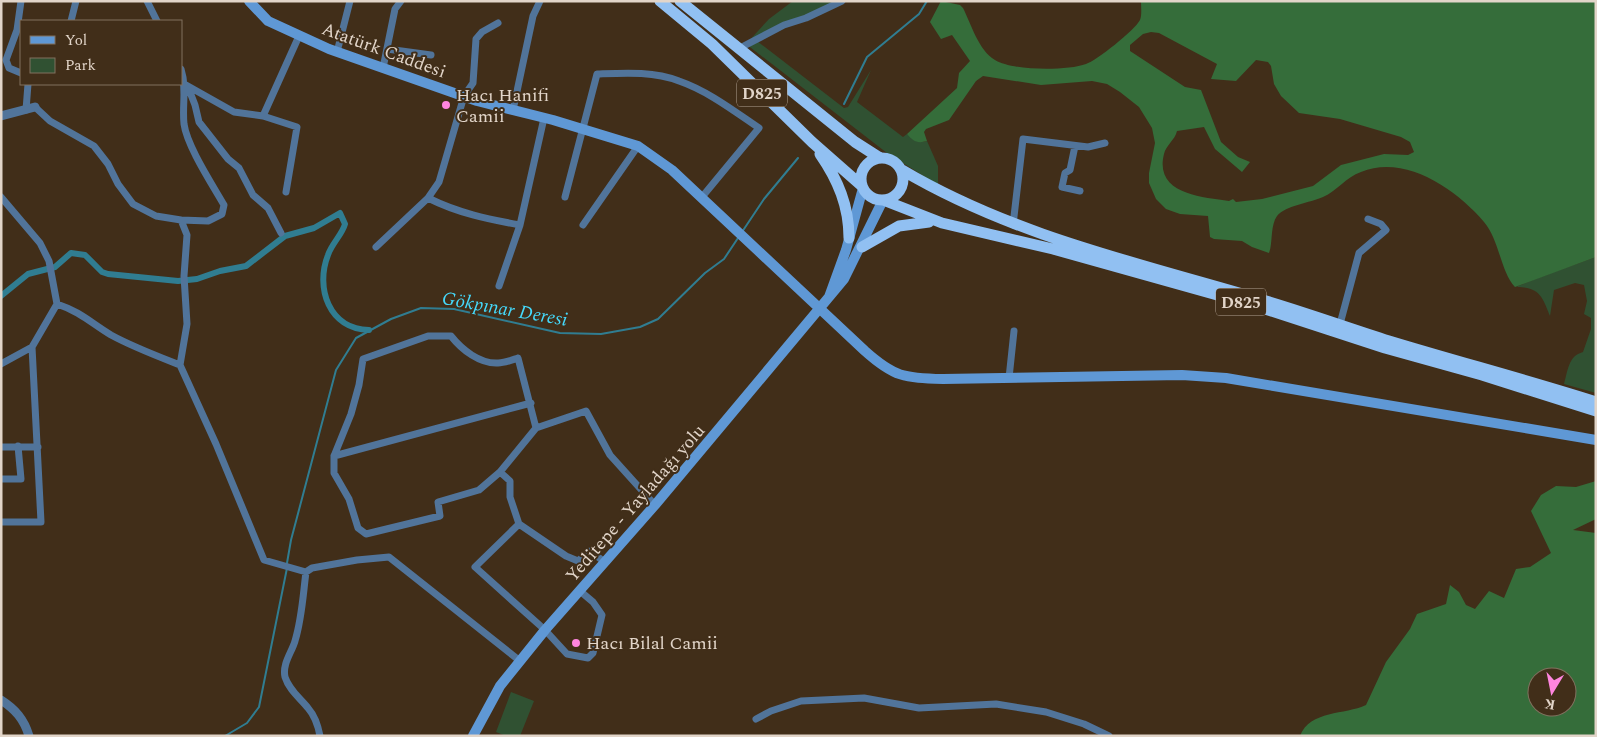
<svg xmlns="http://www.w3.org/2000/svg" width="1597" height="737" viewBox="0 0 1597 737" font-family="Spectral,serif">
	<style>
		.green { fill: #305132 }
		.forest { fill: #356d3a; fill-rule: evenodd }
		.lines { fill: none; stroke-linecap: round; stroke-linejoin: round }
		.stream { stroke: #307d91; stroke-width: 2 }
		.canal { stroke: #307d91; stroke-width: 6 }
		.minor { stroke: #51749a; stroke-width: 7 }
		.tertiary { stroke: #51749a; stroke-width: 9 }
		.secondary { stroke: #5f98d5; stroke-width: 10 }
		.trunk { stroke: #91c0f2; stroke-width: 11 }
		.poi-dot { fill: #ff85df; stroke: #412e19; stroke-width: 2 }
		.labels { text-anchor: middle; stroke-width: 4; stroke-linejoin: round; paint-order: stroke }
		.shield { fill: #412e19; stroke: #b2a394; stroke-width: 1 }
		.shield-label { font-size: 16px; font-weight: bold; fill: #e2d5c9 }
		.street-label { font-size: 18px; fill: #e2d5c9; stroke: #412e19 }
		.poi-label { font-size: 18px; fill: #e2d5c9; stroke: #412e19; text-anchor: start }
		.water-label { font-size: 19px; font-style: italic; fill: #45dafc; stroke: #412e19 }
	</style>
	<rect width="100%" height="100%" fill="#412e19"/>
	<path class="green" d="M793,1H842L757,41L844,108L848,107L871,70L857,102L903,137L907,134L924,142L927,141L938,166V185L887,153L746,44L769,19Z
		M1596,257V393L1564,384C1568,371 1568,356 1583,352L1591,329V318L1584,314L1587,301L1584,285L1575,283L1554,290L1550,316C1543,299 1541,287 1517,287C1520,284 1585,261 1596,257Z
		M511,692L534,701L520,736H506L496,732Z"/>
	<path class="forest" d="M941,1L960,5L963,8C971,24 979,51 995,60C1013,71 1067,71 1086,64C1096,61 1135,30 1140,20C1142,15 1141,7 1141,1H1596V257L1515,287C1501,273 1499,239 1484,222C1456,189 1405,154 1361,172C1346,177 1337,191 1323,197C1310,203 1286,205 1277,216C1270,226 1273,243 1269,253L1252,247L1242,241L1214,239L1210,237L1208,216L1180,214L1166,209L1156,199L1149,183V173L1155,143L1152,128L1139,107L1120,92L1107,84L1092,81L1041,85L983,76L976,81L949,120L926,129L924,132L927,141C917,144 913,141 907,134L957,88L959,73L970,61L952,35L941,39L930,22ZM1151,32L1159,33L1217,64L1211,79L1236,81L1256,60L1268,62L1271,66L1274,84L1281,96L1299,113L1340,119L1401,137L1410,142L1414,152L1408,155L1384,154L1341,165L1313,186L1262,199L1236,202L1233,199L1229,201C1201,197 1154,194 1164,154C1166,145 1175,140 1177,131L1204,127L1215,149L1242,172L1250,162L1238,157L1221,142L1201,90L1185,87L1130,51V45L1143,34Z
		M1596,481V519L1573,530L1596,533V736H1300C1310,710 1345,715 1366,705L1386,662L1410,629L1417,614L1446,604L1450,585L1459,592L1466,605L1475,609L1489,591L1504,598L1516,569L1530,567L1551,553L1531,511L1541,495L1556,486L1576,487ZM1537,677H1567V707H1537Z"/>
	<g class="lines">
		<path class="stream" d="M844,104L867,57L919,14L927,1
			M742,232L764,199L798,158
			M287,563L291,540L336,370L356,338L391,319L421,308L454,309L560,333L601,334L640,327L658,319L705,273L724,259L738,238
			M225,736L247,723L259,707L287,568"/>
		<path class="canal" d="M1,296L28,274L55,267L71,253L85,255L102,272L108,274L178,281L197,279L220,271L246,266L285,236L314,228L340,213L345,224C342,235 332,243 328,255C315,288 329,329 369,330"/>
		<path class="minor" d="M21,1L17,30L6,60L9,68L21,73
			M147,1L157,21
			M71,21L76,1
			M387,49L431,55
			M738,49L784,25L806,18L842,1
			M337,52L350,1
			M383,68L395,9L401,1
			M186,85L234,112L263,116L297,127L286,192
			M188,87L195,105L199,122L228,159L239,168L253,195L268,208L281,233
			M35,107L50,121L94,146L108,164L118,184L133,204L156,216L181,220L187,235L184,276L187,324L180,365L216,444L264,560L306,572C303,595 302,618 295,641C292,652 282,664 285,677C289,690 300,698 308,708C315,716 318,725 320,736
			M26,110L28,84
			M513,110L533,16L540,1
			M263,116L299,36
			M1075,146L1070,170L1065,173L1062,187L1080,191
			M1,197L40,243L49,261L57,304
			M565,197L597,74C624,73 653,71 679,81C708,91 734,111 759,128L702,197
			M428,198C458,213 487,219 520,225
			M181,220L208,221L222,214L224,205C212,184 187,146 184,124C182,105 187,88 181,69
			M583,225L638,146
			M1013,225L1023,139L1088,147L1105,143
			M376,247L428,198L439,182L464,96L473,83L476,39L482,32L498,23
			M499,286L520,225L544,118
			M1340,324L1359,253L1386,230L1381,224L1368,219
			M1,364L32,347L57,304C81,312 91,323 111,335C133,347 157,356 180,365
			M1009,378L1014,331
			M536,428L586,411L610,455L655,505
			M1,447H38
			M334,456L531,403
			M500,472L536,428L518,358C512,360 505,363 498,363C480,364 462,350 451,336H428L363,359L359,385L351,414L334,456V473L349,499L358,528L366,534L440,516L438,502L479,490L500,472L510,481V497L519,524L475,567L545,630L567,654L588,658L593,653L602,615L593,602L580,591
			M1,479H21L18,446
			M1,522H41L32,347
			M519,524L566,556L578,561L590,551L602,560L607,561
			M306,572L312,568L357,560L389,557L520,661
			M756,719L771,711L801,701L864,698L919,708L996,704L1046,712L1084,724L1109,736"/>
		<path class="tertiary" d="M1,116L35,107
			M1,700C15,709 24,719 29,736"/>
		<path class="secondary" d="M249,1L268,21L329,49L477,101L553,120L638,146L672,170L865,351C894,377 904,378 943,379L1182,375L1226,378L1596,440
			M863,188L846,250L829,297L844,279L883,200
			M473,736L500,686L545,630L655,505L829,297"/>
		<path class="trunk" d="M660,1L712,44L812,142L862,186
			M680,1L855,142L880,158
			M820,154C838,180 849,206 849,238
			M861 179a21 21 0 1 1 42 0a21 21 0 1 1-42 0Z
			M902,170C1012,235 1134,262 1256,298C1301,311 1345,327 1389,341C1458,362 1527,380 1596,402
			M883,200L942,223L1053,249L1253,305L1385,348L1482,375L1596,411
			M862,247L899,226L929,222"/>
	</g>
	<g class="poi-dot">
		<circle cx="446" cy="105" r="5"/>
		<circle cx="576" cy="643" r="5"/>
	</g>
	<g class="labels">
		<g class="shield">
			<rect x="737" y="79.5" width="50" height="27" rx="4"/>
			<rect x="1216" y="288.5" width="50" height="27" rx="4"/>
		</g>
		<g class="shield-label">
			<text x="762" y="99">D825</text>
			<text x="1241" y="308">D825</text>
		</g>
		<g class="street-label">
			<text transform="translate(384 50) rotate(20)" y="6">Atatürk Caddesi</text>
			<text transform="translate(635 503) rotate(-49)" y="6">Yeditepe - Yayladağı yolu</text>
		</g>
		<g class="poi-label">
			<text x="456" y="101">Hacı Hanifi<tspan x="456" dy="21">Camii</tspan></text>
			<text x="586" y="649">Hacı Bilal Camii</text>
		</g>
		<g class="water-label">
			<text transform="translate(505 308) rotate(10)" y="7">Gökpınar Deresi</text>
		</g>
	</g>
	<rect width="1597" height="737" fill="none" stroke="#e2d5c9" stroke-width="5"/>
	<rect x="20" y="20" width="162" height="65" fill="#412e19" stroke="#81715f"/>
	<rect x="30" y="36" width="25" height="8" fill="#5f98d5" stroke="#81715f"/>
	<text x="65" y="45" font-size="15" fill="#e2d5c9">Yol</text>
	<rect x="30" y="58" width="25" height="15" fill="#305132" stroke="#81715f"/>
	<text x="65" y="70" font-size="15" fill="#e2d5c9">Park</text>
	<g transform="translate(1552 692) rotate(190)"><circle r="24" fill="#412e19" stroke="#81715f"/>
	<path d="M0-4L9 19L0 12L-9 19Z" fill="#ff85df"/>
	<text y="-8" font-size="14" font-weight="bold" text-anchor="middle" fill="#e2d5c9">K</text>
	</g>
</svg>
